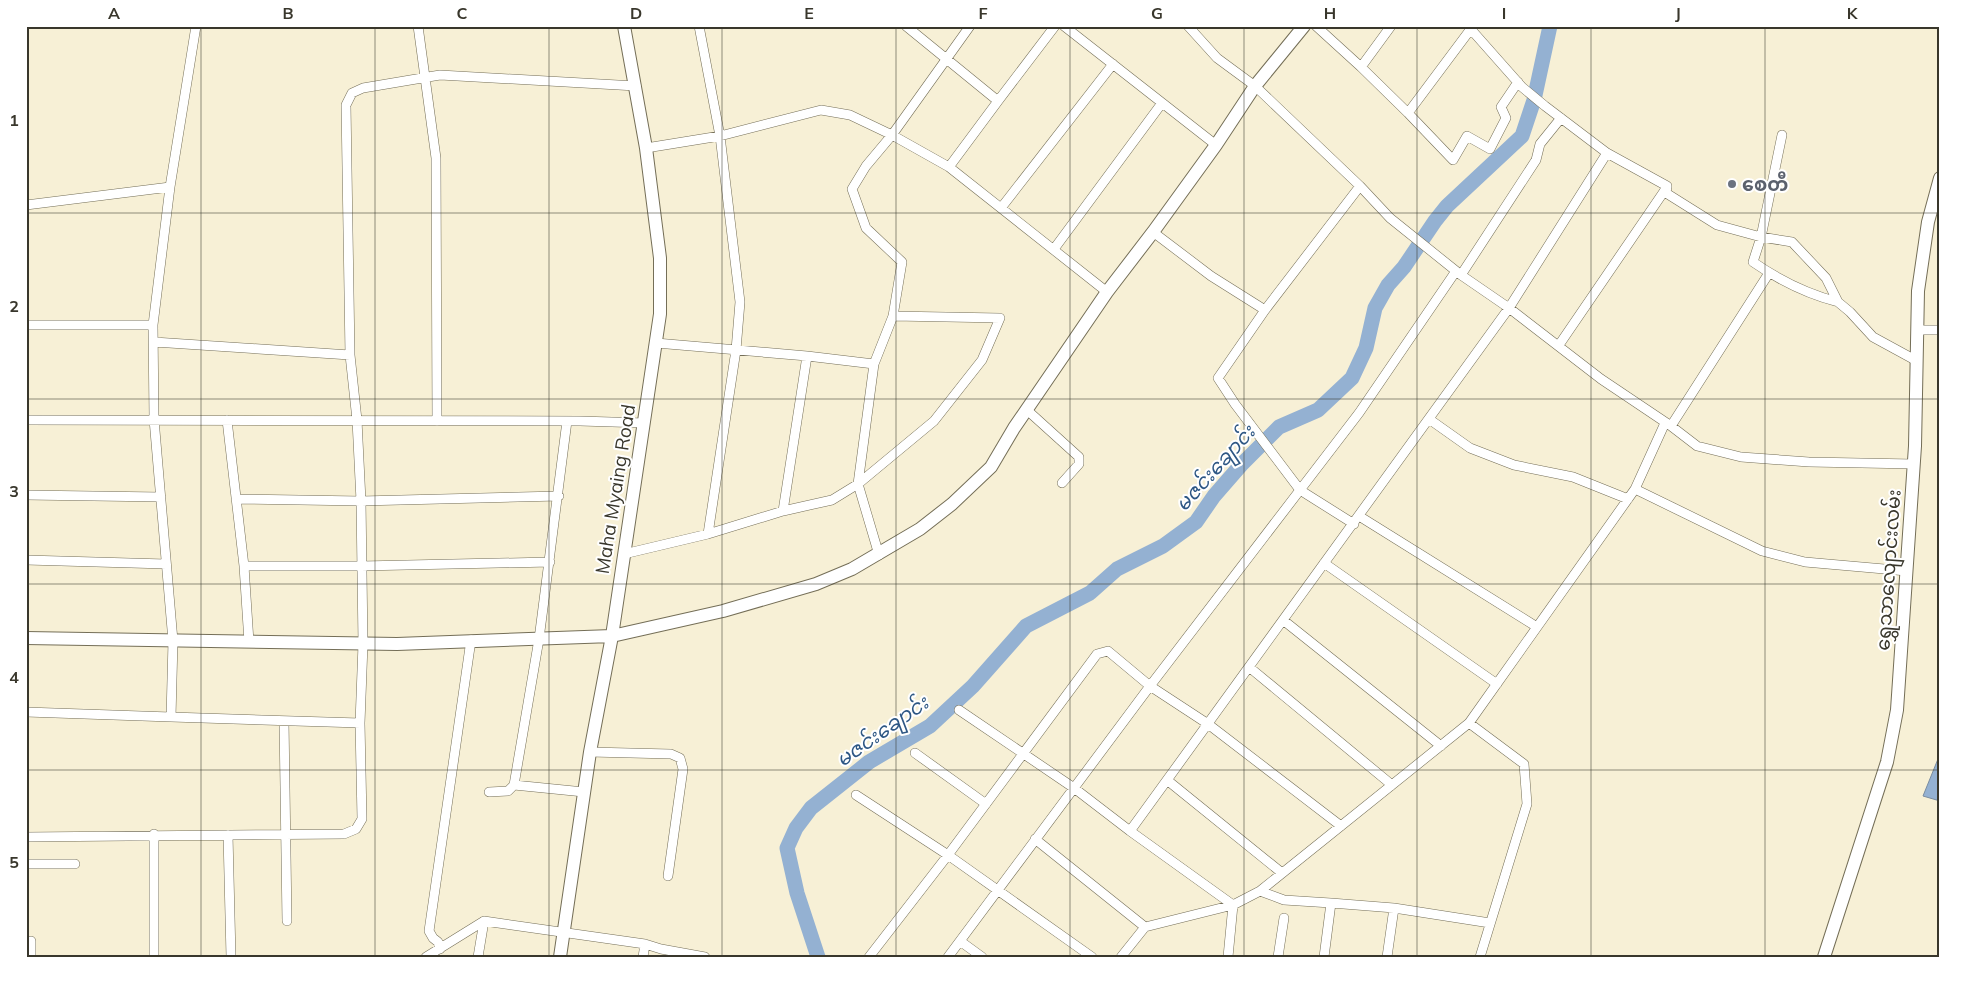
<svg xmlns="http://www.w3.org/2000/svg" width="1966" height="983" viewBox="0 0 1966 983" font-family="Mulish,'Noto Sans Myanmar',sans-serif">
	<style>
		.water { fill: #94b1d2; stroke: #798ca0 }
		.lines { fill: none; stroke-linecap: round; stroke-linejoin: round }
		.river { stroke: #94b1d2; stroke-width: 15 }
		.street-casing { stroke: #746e57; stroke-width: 10 }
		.secondary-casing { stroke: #746e57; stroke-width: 14 }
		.street { stroke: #fff; stroke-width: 9 }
		.secondary { stroke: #fff; stroke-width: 12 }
		.grid { fill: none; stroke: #39372c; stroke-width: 1; stroke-opacity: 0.55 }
		.worship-dot { fill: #6b7280; stroke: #fff; stroke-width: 2 }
		.labels { text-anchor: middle; stroke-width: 4; stroke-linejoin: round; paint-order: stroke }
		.worship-label { font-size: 19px; font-weight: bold; fill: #5b616d; stroke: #fff; text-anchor: start }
		.street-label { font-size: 19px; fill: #39372c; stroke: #fff }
		.water-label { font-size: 20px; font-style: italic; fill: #2e5784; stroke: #fff }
		.neatline { fill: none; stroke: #39372c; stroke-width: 2 }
		.grid-label { font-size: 16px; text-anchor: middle; font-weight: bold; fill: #39372c }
	</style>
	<rect width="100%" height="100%" fill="#f7f0d6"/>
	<path class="water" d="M1940,754V801L1923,796Z"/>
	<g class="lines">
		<path class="river" d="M818,957L797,893L787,848L796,828L811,808L869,762L930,726L973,686L1026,626L1090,593L1117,569L1163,546L1196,522L1214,496L1241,465L1279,427L1318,410L1352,378L1366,348L1375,308L1388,285L1404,267L1435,221L1447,206L1522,136L1534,100L1550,26"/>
		<g class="street-casing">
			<path id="street" d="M418,26L436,158L437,421
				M699,26L720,136L740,302L736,350L708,534
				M906,26L998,101L949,167L1107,292
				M1064,26L1216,145
				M1188,26L1217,58L1255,86L1360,186L1390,218L1461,275L1509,308L1601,379L1671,426L1697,446L1741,457L1809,462L1914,464
				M1316,26L1361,67L1408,113L1470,30
				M1468,26L1522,87L1545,106L1607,153L1667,186L1666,193L1717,225L1761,237L1792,242L1826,278L1838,302L1850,312L1873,337L1917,361
				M1361,67L1391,26
				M998,101L1055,26
				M1408,113L1453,160L1467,136L1490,149L1506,118L1501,107L1518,82
				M1782,135L1761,237L1753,262C1779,280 1807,294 1838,302
				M646,148L720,136L821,110L850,115L892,135L949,167
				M26,205L170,187
				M1001,208L1113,64
				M1153,232L1211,276L1265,310
				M1054,249L1162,103
				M1461,275L1536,160L1540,144L1561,118
				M26,325H153
				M1917,330H1940
				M154,342L350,355
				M656,343L807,356L874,364
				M1559,345L1667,187
				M1027,410L1079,457V464L1062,483
				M1429,419L1470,448L1514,465L1573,477L1628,499
				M26,420L580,421L644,423
				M227,420L244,566
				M567,421L539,639L514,785L584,792
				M1671,426L1769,273
				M1635,489L1762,551L1805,562L1907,571
				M26,495L161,497
				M236,499L361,501L559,496
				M783,511L807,356
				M1359,516L1537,627
				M1354,524L1300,490L1359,413L1456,271
				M624,554L708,534L783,511L832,500L858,484L934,421L982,360L1000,318L893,316
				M879,555L858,484L874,364L893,316L902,262L866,228L852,189L866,166L892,135L970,26
				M26,560L166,564
				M1324,563L1497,684
				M1283,620L1441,746
				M249,642L244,566H361L550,562
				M1249,667L1392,785
				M959,710L1074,788L1130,831L1233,905L1228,957
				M26,712L171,717L173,641L154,419L153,325L170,187L196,26
				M171,717L360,723
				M284,721L287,921
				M1469,723L1635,489L1665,423
				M590,752L671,754L680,758L683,769L668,876
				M915,753L986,804
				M489,792L508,791L514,785
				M856,795L948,855L1092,957
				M1130,831L1167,780
				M154,834V957
				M228,835L231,957
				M26,837L344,834L356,829L362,819L360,723L363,644L361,501L357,420L350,355L346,105L352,93L363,88L440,75L636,86
				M1035,839L1145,927
				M26,864H75
				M1282,873L1167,780L1509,308L1607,153
				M1260,891L1284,900L1331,903
				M31,941V957
				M960,941L982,957
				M440,949L438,942L433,938L429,931L471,640
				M426,957L484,921L645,944L661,949L705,957
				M478,957L484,921
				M643,957L645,944
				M869,957L948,855L1097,654L1108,651L1150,686L1208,724L1341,826
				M948,957L1150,686L1300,490L1235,404L1218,378L1265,310L1360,186
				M1121,957L1145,927L1233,905L1260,891L1469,723L1524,764L1527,804L1480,957
				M1278,957L1284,918
				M1324,957L1331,903L1394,908L1490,923
				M1387,957L1394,908"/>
		</g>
		<g class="secondary-casing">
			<path id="secondary" d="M26,638L397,644L612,636L723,611L816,584L852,569L920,529L952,504L991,467L1014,428L1107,292L1153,232L1216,145L1255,86L1304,26
				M560,957L590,752L612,636L660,314V258L646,148L624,26
				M1824,957L1887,762L1897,710L1915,446L1918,291L1928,222L1940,178"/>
		</g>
		<use href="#street" class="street"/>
		<use href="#secondary" class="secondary"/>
	</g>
	<path class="grid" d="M201,26V957M375,26V957M549,26V957M722,26V957M896,26V957M1070,26V957M1244,26V957M1417,26V957M1591,26V957M1765,26V957M26,213H1940M26,399H1940M26,584H1940M26,770H1940"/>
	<circle class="worship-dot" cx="1732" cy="184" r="5"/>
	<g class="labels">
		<g class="worship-label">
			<text x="1742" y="191">စေတီ</text>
		</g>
		<g class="street-label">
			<text transform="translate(615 489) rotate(-81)" y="7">Maha Myaing Road</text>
			<text transform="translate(1888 570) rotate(-86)" y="7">ရွှေသာလျောင်းလမ်း</text>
		</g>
		<g class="water-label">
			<text transform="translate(1215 468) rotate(-48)" y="7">မဇင်းချောင်း</text>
			<text transform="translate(882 731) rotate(-35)" y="7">မဇင်းချောင်း</text>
		</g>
	</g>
	<rect width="1966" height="983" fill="none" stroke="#ffffff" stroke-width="55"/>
	<rect x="28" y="28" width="1910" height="928" class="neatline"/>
	<g class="grid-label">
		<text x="114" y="19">A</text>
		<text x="288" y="19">B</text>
		<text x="462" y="19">C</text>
		<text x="636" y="19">D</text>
		<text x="809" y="19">E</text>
		<text x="983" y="19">F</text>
		<text x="1157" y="19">G</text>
		<text x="1330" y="19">H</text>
		<text x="1504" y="19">I</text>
		<text x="1678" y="19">J</text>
		<text x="1852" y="19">K</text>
		<text x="14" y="126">1</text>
		<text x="14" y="312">2</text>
		<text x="14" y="497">3</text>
		<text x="14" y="683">4</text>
		<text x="14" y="868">5</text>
	</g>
</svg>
